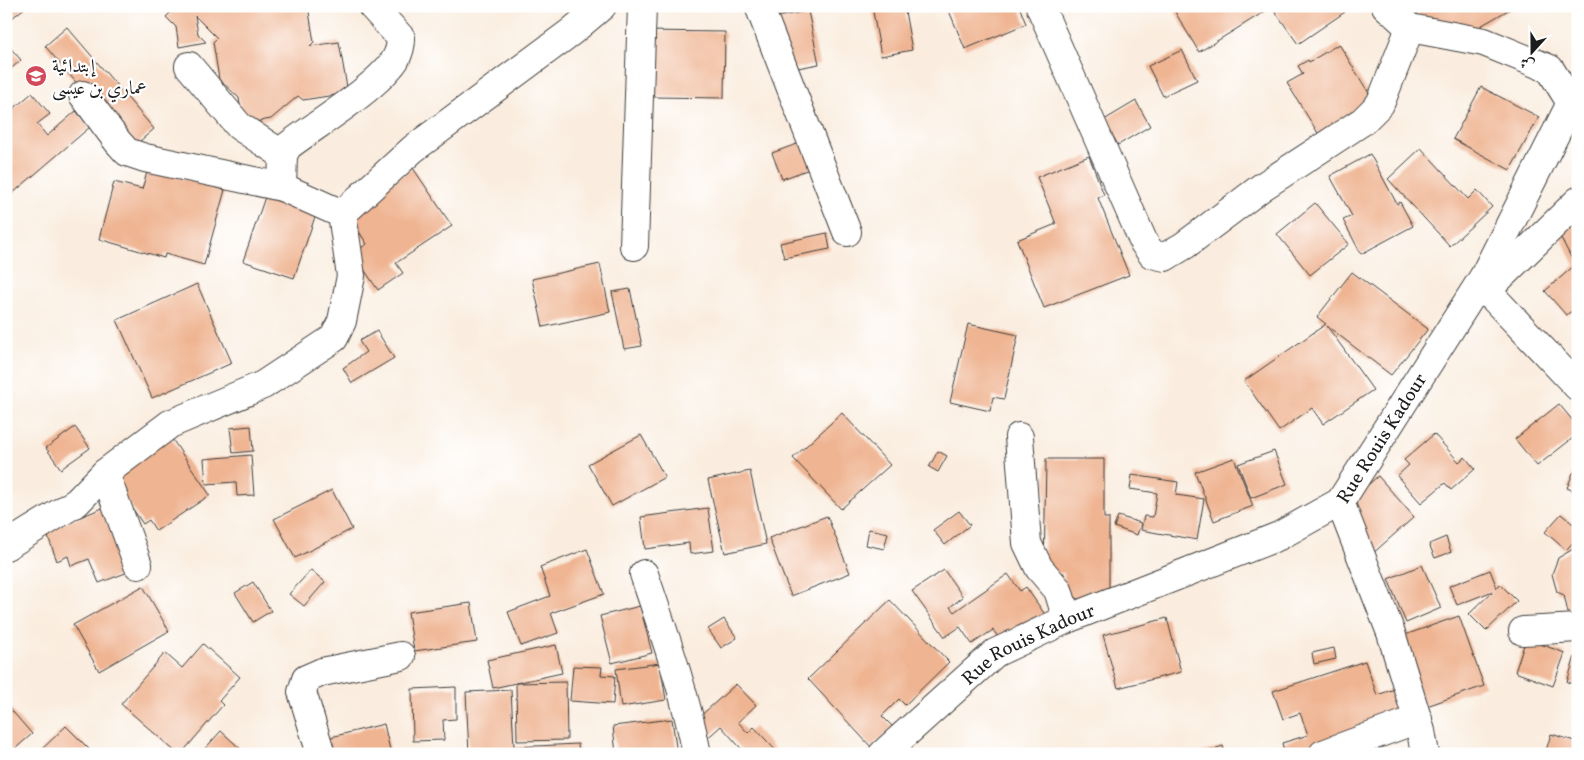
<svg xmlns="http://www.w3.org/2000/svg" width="1584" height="760" viewBox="0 0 1584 760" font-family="Vollkorn,Amiri,serif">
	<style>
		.building { fill: #efb491 }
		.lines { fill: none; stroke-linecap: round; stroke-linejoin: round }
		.minor-casing { stroke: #3d3b39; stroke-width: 30 }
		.minor { stroke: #fff; stroke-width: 28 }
		.labels { text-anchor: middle; stroke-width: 4.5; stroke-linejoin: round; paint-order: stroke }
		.poi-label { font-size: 19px; fill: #1c1c1c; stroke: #fff; text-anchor: start }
		.street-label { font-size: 19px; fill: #1c1c1c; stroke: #fff }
	</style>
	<rect width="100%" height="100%" fill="#fff"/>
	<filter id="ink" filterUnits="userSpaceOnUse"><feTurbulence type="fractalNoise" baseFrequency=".02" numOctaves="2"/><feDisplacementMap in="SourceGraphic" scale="10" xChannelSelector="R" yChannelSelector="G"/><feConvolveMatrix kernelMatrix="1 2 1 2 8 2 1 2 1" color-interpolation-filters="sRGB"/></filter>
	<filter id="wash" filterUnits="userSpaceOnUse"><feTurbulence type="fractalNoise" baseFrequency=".0096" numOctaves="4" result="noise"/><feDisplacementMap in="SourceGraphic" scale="20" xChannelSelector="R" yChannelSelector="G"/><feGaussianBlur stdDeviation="1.12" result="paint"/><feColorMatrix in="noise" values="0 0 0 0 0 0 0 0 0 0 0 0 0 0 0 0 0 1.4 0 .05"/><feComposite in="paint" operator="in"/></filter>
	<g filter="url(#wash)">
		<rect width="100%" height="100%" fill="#faeddf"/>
		<g id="blocks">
			<path class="building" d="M6,6H27L6,23Z
				M197,6H308L314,42L310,46L339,42L348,93L303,100L298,96L271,119L243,124L239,98L219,79L213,42L217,38L195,16L198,34L206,42L179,47L176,27L166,17L173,10Z
				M872,6H904L912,50L881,56Z
				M947,6H1019L1026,24L965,49Z
				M1185,6H1340L1345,12L1298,44L1272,7L1199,52L1175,12Z
				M1413,6H1515L1455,41L1432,39Z
				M808,11L819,64L787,70L776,17Z
				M67,27L154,129L132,148L45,46Z
				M643,31L725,32L724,98L653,97Z
				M6,43L21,60L6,73Z
				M1339,44L1376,105L1321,138L1287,83L1303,74L1298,66L1308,60L1309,62Z
				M1182,50L1197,80L1163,96L1148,66Z
				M1481,87L1539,117L1510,170L1453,139Z
				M32,93L50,114L37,124L47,136L76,111L90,127L6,199V115Z
				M1136,101L1150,126L1118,145L1104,120Z
				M805,141L815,167L782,179L772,153Z
				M1421,148L1468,199L1477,190L1492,207L1450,246L1388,179Z
				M1370,154L1397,204L1400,202L1413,226L1361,254L1343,220L1352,216L1330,176Z
				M1089,156L1104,195L1098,198L1129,275L1044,308L1017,240L1056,224L1037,177Z
				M413,168L452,226L396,263L403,273L378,290L353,253L367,244L347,213Z
				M148,169L225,190L204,265L165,254L164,258L99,239L114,182L142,189Z
				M265,197L316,214L294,278L243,261Z
				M1315,203L1349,244L1310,275L1277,234Z
				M1578,220V307L1566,315L1545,291L1575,265L1560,236Z
				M827,233L830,249L784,258L780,243Z
				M600,264L610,312L543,327L532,279Z
				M1352,272L1428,329L1391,375L1327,326L1373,390L1323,424L1312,408L1279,431L1244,381L1326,324L1317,317Z
				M197,284L232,363L152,398L117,320Z
				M630,289L642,346L624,349L612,292Z
				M968,324L1018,335L1004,399L993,397L990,411L950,402Z
				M377,331L394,358L352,383L343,368L366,352L359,341Z
				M1559,404L1578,427V434L1537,466L1515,439Z
				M842,413L890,465L841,509L793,458Z
				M251,426L253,451L233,453L230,428Z
				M75,427L90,448L61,469L46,448Z
				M1434,434L1459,462L1465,457L1475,469L1451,490L1445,483L1421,503L1397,476L1409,465L1404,460Z
				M641,435L665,477L612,506L588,464Z
				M170,436L210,495L156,531L149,520L143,524L110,475Z
				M938,451L947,456L938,472L929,467Z
				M1274,451L1287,484L1251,498L1238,464Z
				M251,455L254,495L237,496L236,482L206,484L204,459Z
				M1234,458L1253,506L1214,521L1195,472Z
				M1046,459H1104V518H1109V599H1064V573H1044Z
				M750,471L766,544L725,553L708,480Z
				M1578,472V505H1577L1574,491L1567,488L1573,473Z
				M1132,475L1178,482L1176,495L1204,499L1197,540L1141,530L1144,516L1153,517L1157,493L1130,489Z
				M1378,476L1414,517L1363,562L1341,509Z
				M332,490L352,529L295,558L274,519Z
				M105,507L131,571L99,583L89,559L71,566L68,556L57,561L46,531Z
				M708,508L714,551L690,554L689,543L645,549L641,517Z
				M959,511L970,525L945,545L933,530Z
				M1561,514L1578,528V537L1566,550L1545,532Z
				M827,516L850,573L791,596L769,538Z
				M1118,516L1141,523L1137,535L1114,527Z
				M869,529L888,533L884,549L866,545Z
				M1446,537L1451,552L1435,558L1429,544Z
				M1578,546V616L1568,613L1564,595L1557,592L1552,574L1558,558Z
				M587,549L604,594L551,613L558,633L521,646L508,612L550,596L540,567Z
				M1422,565L1441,608L1406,623L1388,579Z
				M311,570L325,582L304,606L289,594Z
				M944,570L963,597L950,607L954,612L1008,574L1020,591L1026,587L1046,616L1004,645L993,630L972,644L960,627L945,637L912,591Z
				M1490,570L1497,588L1500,584L1517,601L1486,631L1469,614L1493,591L1457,605L1449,586Z
				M253,582L271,611L253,622L235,593Z
				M143,586L169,631L99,671L73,625Z
				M890,600L949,662L905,705L899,699L882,716L893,727L871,747L808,679Z
				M471,603L477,642L414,651L408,612Z
				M640,606L652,653L612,663L600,616Z
				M1459,616L1484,686L1424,707L1399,637Z
				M1167,618L1181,672L1118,688L1103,635Z
				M724,619L737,638L721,648L708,629Z
				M1526,639L1565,653L1553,686L1515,672Z
				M203,644L240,677L219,701L223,705L181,754H178L121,704L165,653L182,668Z
				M556,645L562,673L493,688L487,660Z
				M1334,648L1336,659L1314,664L1312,653Z
				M1577,650H1578V685L1567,682Z
				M1365,661L1377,695L1398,688L1405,711L1350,754H1285L1282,743L1308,735L1300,713L1283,719L1273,691Z
				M660,663L666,700L621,707L616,669Z
				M573,666L602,667L601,675L615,676L613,704L570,701Z
				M566,682L567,740L517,741L516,683Z
				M736,684L756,705L738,722L748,733L754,727L779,754H746L721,726L702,743L688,727Z
				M456,687V719L443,720L444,740L413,741L412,689Z
				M511,690L514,747L578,744L579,754H469L466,692Z
				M6,704L32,734L9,754H6Z
				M672,719L677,754H616L613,726Z
				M384,724L391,754H331L327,738Z
				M66,726L89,749L85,754H37Z
				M221,731L246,754H200Z
				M1551,734L1578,742V754H1545Z
				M1223,746L1225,754H1200V753Z"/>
		</g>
	</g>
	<g filter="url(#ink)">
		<use href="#blocks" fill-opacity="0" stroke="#3d3b39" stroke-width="1"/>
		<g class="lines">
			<g class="minor-casing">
				<g id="minor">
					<path d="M759,6L847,232"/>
					<path d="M1040,6L1144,243L1152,254L1165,257L1185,245L1262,187L1363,121L1380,104L1410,28"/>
					<path d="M189,66L239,126L283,155"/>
					<path d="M282,187L283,155L288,146C317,124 375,89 395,60C399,53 401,46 401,38L372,6"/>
					<path d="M342,214L413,149L571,32L602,6"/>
					<path d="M634,246L642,6"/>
					<path d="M1486,290L1578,387"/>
					<path d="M1484,293L1578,201"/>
					<path d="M1019,437L1027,543L1039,568L1058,590L1067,619"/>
					<path d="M105,473L138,565"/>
					<path d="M1340,502L1391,633L1421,731L1425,754"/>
					<path d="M6,546L77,502L105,473L170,424L263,385L334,338L342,321L351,276L342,214L282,187L145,158L127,152L118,142L83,95"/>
					<path d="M644,574C664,633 685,692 697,754"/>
					<path d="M1523,631L1578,628"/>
					<path d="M321,754L302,692L306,679L322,672L401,656"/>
					<path id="s1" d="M883,754L995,653L1067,619L1279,536L1340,502L1484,276L1571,103L1550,69L1484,42L1410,28L1386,6"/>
					<path d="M1323,754L1418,719"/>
				</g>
			</g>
			<use href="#minor" class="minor"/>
		</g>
	</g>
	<defs>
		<g id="school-disc" transform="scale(1.125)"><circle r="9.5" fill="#d1495b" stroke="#fff"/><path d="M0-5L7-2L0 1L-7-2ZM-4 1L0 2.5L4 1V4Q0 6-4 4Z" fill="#fff"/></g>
	</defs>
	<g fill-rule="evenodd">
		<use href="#school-disc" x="36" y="76"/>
	</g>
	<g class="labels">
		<g class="poi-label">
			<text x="52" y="72">إبتدائية<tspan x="52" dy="22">عماري بن عيسى</tspan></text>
		</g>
		<g class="street-label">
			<text dy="7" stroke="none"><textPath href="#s1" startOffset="604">Rue Rouis Kadour</textPath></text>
			<text dy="7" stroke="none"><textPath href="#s1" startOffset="184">Rue Rouis Kadour</textPath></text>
		</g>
	</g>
	<rect width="1584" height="760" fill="none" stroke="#fff" stroke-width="25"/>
	<g transform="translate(1532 52) rotate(201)" stroke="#ffffff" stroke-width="4" paint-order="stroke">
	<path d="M0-4L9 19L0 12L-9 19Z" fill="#1c1c1c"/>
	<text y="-8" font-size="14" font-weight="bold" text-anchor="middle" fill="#1c1c1c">ش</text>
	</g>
</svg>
